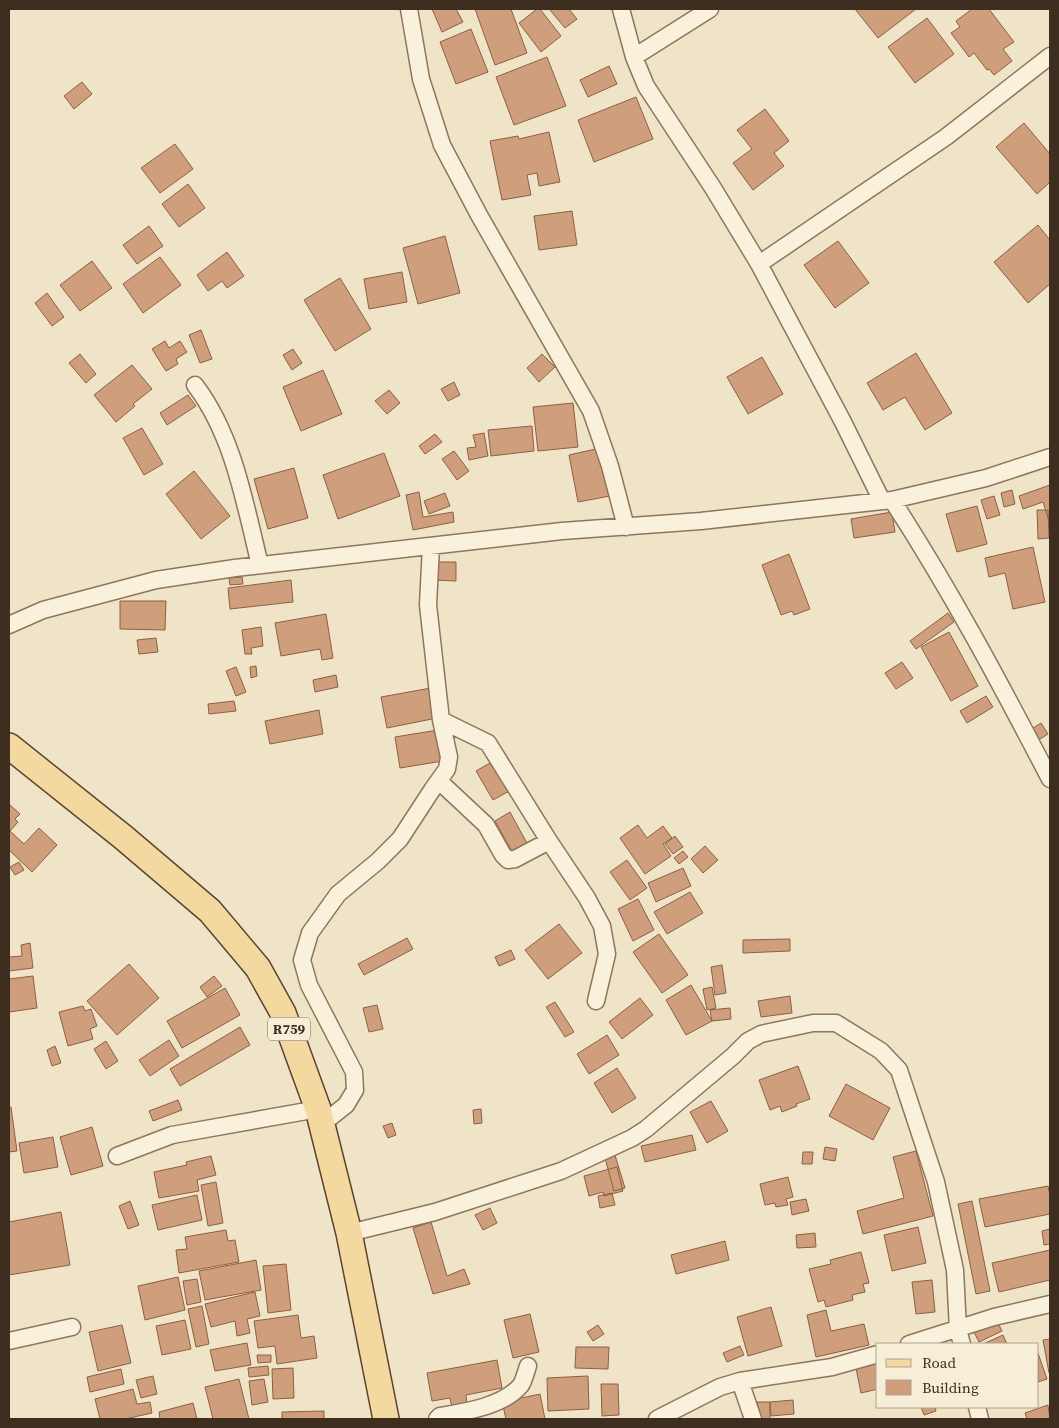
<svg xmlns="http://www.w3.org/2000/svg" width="1059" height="1428" viewBox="0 0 1059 1428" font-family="'Source Serif 4',serif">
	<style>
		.building { fill: #cf9f7d; stroke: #8d5f41 }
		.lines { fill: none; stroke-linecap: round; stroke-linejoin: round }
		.minor-casing { stroke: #8d765c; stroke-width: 19 }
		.primary-casing { stroke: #5b4430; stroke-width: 28 }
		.minor { stroke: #faf1dc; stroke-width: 16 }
		.primary { stroke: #f3d9a0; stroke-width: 25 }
		.labels { text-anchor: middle; stroke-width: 4; stroke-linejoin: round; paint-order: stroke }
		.shield { fill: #f7eed8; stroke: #756857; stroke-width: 1 }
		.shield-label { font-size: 14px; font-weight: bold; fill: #3d2e20 }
	</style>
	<rect width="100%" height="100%" fill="#f0e4c8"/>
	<path class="building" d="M432,9H456L463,22L442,32Z
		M475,9H511L527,53L495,65Z
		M537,9H540L561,36L541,52L519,23Z
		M552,9H569L577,19L565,28L550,10Z
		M855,9H916L878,38Z
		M972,9H989L1014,42L1003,49L1012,61L994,75L989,69L987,70L974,53L969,57L951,33L960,27L956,21Z
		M927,18L954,54L915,83L888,47Z
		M471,29L488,72L456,84L440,42Z
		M547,57L566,106L514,125L496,77Z
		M609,66L617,84L588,97L580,80Z
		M82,82L92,94L74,109L64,96Z
		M636,97L653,139L594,162L578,120Z
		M765,109L789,141L774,153L784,166L753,190L733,163L752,149L737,130Z
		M1024,123L1050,154V182L1037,194L996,147Z
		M549,132L560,182L539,186L537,173L527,175L531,195L502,200L490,141L518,136L519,139Z
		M175,144L193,169L160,193L141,168Z
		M188,184L205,208L179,227L162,204Z
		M572,211L577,245L539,250L534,216Z
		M1038,225L1050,240V284L1028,303L994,262Z
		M149,226L163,246L137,264L123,245Z
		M445,236L460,293L418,304L403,248Z
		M838,241L869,283L835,308L804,265Z
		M227,252L244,276L227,288L222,281L208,291L197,275Z
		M160,257L181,285L143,313L123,284Z
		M92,261L112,288L80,311L60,285Z
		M402,272L407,302L369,309L364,279Z
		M340,278L371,329L335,351L304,300Z
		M47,293L64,317L52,326L35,303Z
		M201,330L212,359L200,363L189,335Z
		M165,341L169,348L180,341L187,352L176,359L178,364L166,371L152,349Z
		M293,349L302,363L292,370L283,355Z
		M916,353L952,413L925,430L905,397L883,410L867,383Z
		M80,354L96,374L86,383L69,363Z
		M542,354L555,367L539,382L527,368Z
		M762,357L783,394L748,414L727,377Z
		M132,365L152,389L133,404L135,406L116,422L94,395Z
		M323,370L342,414L301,431L283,387Z
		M454,382L460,395L448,401L441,389Z
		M389,390L400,403L387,414L375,401Z
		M188,395L196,406L167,425L160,413Z
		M573,403L578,447L538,451L533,407Z
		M532,426L534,451L491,456L488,430Z
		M142,428L163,464L144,475L123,438Z
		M484,433L488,456L469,460L467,448L476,447L473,435Z
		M435,434L442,442L425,454L419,446Z
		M600,448L610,496L578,502L569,455Z
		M454,451L469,471L457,480L442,459Z
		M384,453L400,496L338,519L323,475Z
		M294,468L308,518L268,529L254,479Z
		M194,471L230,516L201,539L166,494Z
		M1050,485V524L1043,502L1023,509L1019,496Z
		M1012,490L1015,504L1004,507L1001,493Z
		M419,492L423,517L453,512L454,522L413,530L406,495Z
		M445,493L450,506L429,514L424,501Z
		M994,496L1000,515L987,519L981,500Z
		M977,506L987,544L957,552L946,514Z
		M1037,510H1048L1049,538L1038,539Z
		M892,512L895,532L854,538L851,519Z
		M1033,547L1045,602L1013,609L1005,573L989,577L985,558Z
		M789,554L810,609L794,615L792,611L781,615L762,565Z
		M433,562H456V581L433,580Z
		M242,577L243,584L230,585L229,578Z
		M291,580L293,602L230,609L228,588Z
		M120,601H166L165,630L120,629Z
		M948,613L954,622L916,649L910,641Z
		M326,614L333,658L322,660L320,649L281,656L275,623Z
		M261,627L263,646L251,648L252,654H245L242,630Z
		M949,632L978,686L951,701L921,647Z
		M156,638L158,652L139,654L137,640Z
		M902,662L913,678L896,689L885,673Z
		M256,666L257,676L251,678L250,667Z
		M236,667L246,692L236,696L226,671Z
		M336,675L338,687L315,692L313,680Z
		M431,688L437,718L387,728L381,697Z
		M986,696L993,707L967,723L960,711Z
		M234,701L236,711L209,714L208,704Z
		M319,710L323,734L270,744L265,721Z
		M1041,723L1048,734L1037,741L1030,730Z
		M438,730L443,761L400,768L395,737Z
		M497,759L513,789L493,800L476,771Z
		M9,804L20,814L15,819L18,822L10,831L24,844L39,828L57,845L32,872L9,850Z
		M510,812L528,845L513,853L495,821Z
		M638,825L647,838L663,826L672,838L663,844L671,856L645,874L620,838Z
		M675,836L683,847L673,854L665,844Z
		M705,846L718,860L703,873L691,859Z
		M683,851L688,857L679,864L674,858Z
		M627,860L647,888L630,900L610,872Z
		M19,862L24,870L15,875L10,867Z
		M683,868L691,886L656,902L648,883Z
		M690,892L703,913L667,934L654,912Z
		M638,899L654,930L633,941L618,909Z
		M559,924L582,953L548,979L525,950Z
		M659,934L688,975L662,993L633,952Z
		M407,938L413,949L364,975L358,964Z
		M790,939V951L743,953V940Z
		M30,943L33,968L9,971V957L22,956L21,945Z
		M511,950L515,959L499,966L495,957Z
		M129,964L159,998L117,1035L87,1001Z
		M722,965L726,993L715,995L711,967Z
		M33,976L37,1008L9,1012V979Z
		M214,976L222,986L207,997L200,987Z
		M691,985L712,1021L686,1035L666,1000Z
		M712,987L716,1008L707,1010L703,989Z
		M225,988L240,1015L182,1048L167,1021Z
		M790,996L792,1013L761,1017L758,1001Z
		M640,998L653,1015L622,1039L609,1022Z
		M555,1002L574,1032L565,1037L546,1007Z
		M377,1005L383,1029L369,1032L363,1008Z
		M83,1006L85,1011L91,1009L97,1026L90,1029L93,1039L68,1046L59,1012Z
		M730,1008L731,1019L712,1021L710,1010Z
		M240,1027L250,1045L180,1086L170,1069Z
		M607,1035L619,1055L589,1074L577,1054Z
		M169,1040L179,1056L150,1076L139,1060Z
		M106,1041L118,1061L106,1069L94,1049Z
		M55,1046L61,1063L52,1066L47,1050Z
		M798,1066L810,1099L796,1104L797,1106L782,1112L780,1106L770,1110L759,1080Z
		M617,1068L636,1098L612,1113L594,1083Z
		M846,1084L890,1108L873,1140L829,1116Z
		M178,1100L182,1110L153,1121L149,1111Z
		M711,1101L728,1131L707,1143L690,1112Z
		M11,1107L17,1151L9,1152V1108Z
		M481,1109L482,1123L474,1124L473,1110Z
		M392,1123L396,1135L388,1138L383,1126Z
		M92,1127L103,1166L71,1175L60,1137Z
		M692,1135L696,1150L645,1162L641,1146Z
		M53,1137L58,1167L24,1173L19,1143Z
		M825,1147L837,1149L835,1161L823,1159Z
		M916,1151L933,1216L863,1234L857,1211L904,1198L893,1157Z
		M803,1152H813L812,1164H802Z
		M615,1155L625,1188L614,1191L605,1158Z
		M211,1156L216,1175L197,1180L199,1191L159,1198L154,1172L187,1165L186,1162Z
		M617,1167L623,1191L604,1196L603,1192L589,1196L584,1176Z
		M788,1177L793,1197L786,1199L788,1205L776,1207L775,1203L765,1205L760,1184Z
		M216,1182L223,1223L208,1226L201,1185Z
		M1048,1186L1050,1196V1214L985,1227L979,1199Z
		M612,1193L615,1205L600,1208L598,1196Z
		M197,1195L202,1220L158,1230L152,1205Z
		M806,1199L809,1211L792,1215L790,1202Z
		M130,1201L139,1225L128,1229L119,1206Z
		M972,1201L990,1291L976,1294L958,1204Z
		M490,1208L497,1223L483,1230L475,1215Z
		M61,1212L70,1265L9,1275V1222Z
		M431,1222L447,1276L464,1269L470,1284L433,1294L413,1228Z
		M918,1227L926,1263L892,1271L884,1235Z
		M1050,1229V1244L1044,1245L1042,1231Z
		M226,1230L228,1241L235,1240L239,1262L179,1273L176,1250L187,1249L185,1237Z
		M815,1233L816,1247L797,1248L796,1235Z
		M725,1241L729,1260L676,1274L671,1255Z
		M1050,1250V1280L999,1292L992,1263Z
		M861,1252L869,1283L863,1284L865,1292L852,1295L853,1300L826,1307L824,1300L818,1302L809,1269L831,1264L830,1260Z
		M256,1260L261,1290L205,1300L199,1271Z
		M286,1264L291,1310L268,1313L263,1266Z
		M178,1277L185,1310L145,1320L138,1286Z
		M197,1279L201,1302L187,1305L183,1281Z
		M932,1280L935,1312L916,1314L912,1282Z
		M255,1292L260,1316L247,1319L250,1333L237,1336L235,1321L211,1327L205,1304Z
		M202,1306L209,1344L196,1347L188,1309Z
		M771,1307L782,1346L748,1356L737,1317Z
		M826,1310L831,1331L864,1324L869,1345L816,1357L807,1315Z
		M530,1314L539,1352L513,1358L504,1320Z
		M298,1315L301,1338L314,1336L317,1358L277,1364L275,1346L258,1348L254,1321Z
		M185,1320L191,1349L162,1355L156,1326Z
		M997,1321L1002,1331L979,1342L974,1332Z
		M122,1325L131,1363L98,1371L89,1332Z
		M598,1325L604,1334L593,1341L587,1332Z
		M1003,1335L1007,1344H983Z
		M1050,1339V1373H1049L1043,1340Z
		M247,1343L251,1365L215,1371L210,1350Z
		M740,1346L744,1355L727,1362L723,1353Z
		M576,1347H609L608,1369L575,1368Z
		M1038,1353L1047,1379L1038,1382Z
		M257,1355H271V1362L258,1363Z
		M497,1360L502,1388L466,1395L467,1406L452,1408L450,1398L432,1401L427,1373Z
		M878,1363V1389L861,1393L856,1368Z
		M268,1366L269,1375L249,1377L248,1368Z
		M293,1368L294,1398L273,1399L272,1369Z
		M121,1369L124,1384L90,1392L87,1377Z
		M153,1376L157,1394L141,1398L136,1380Z
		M588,1376L589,1409L548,1411L547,1378Z
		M239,1379L249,1419H213L205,1387Z
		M264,1379L268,1402L252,1405L249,1381Z
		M601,1384H618L619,1415L602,1416Z
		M133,1389L137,1404L150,1402L152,1413L125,1419H100L95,1399Z
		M540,1394L545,1419H506L502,1402Z
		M793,1400L794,1414L771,1416L770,1402Z
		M757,1402H770V1419H757Z
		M193,1403L197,1419H160L159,1412Z
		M1048,1405L1050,1419H1027L1025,1413Z
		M921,1407H935L936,1411L924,1415Z
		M324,1411V1419H282V1412Z"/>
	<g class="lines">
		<g class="minor-casing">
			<path id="minor" d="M409,9L421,79L442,145L479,215L591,411L610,466L626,527
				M621,9L634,57L646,86L713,188L759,264L843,422L882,501
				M634,57L710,9
				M759,264L946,137L1050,56
				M195,385C234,436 245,505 260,565
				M892,500C951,591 1000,683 1050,779
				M9,625L43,610L156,580L235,568L562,531L701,521L892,500L986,478L1050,457
				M441,720L488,743L549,841L587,898L602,926L607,954L596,1001
				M439,781L486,825L503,855L508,860L515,859L549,841
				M322,1124L346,1105L355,1090L354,1072L309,985L302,960L310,933L338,894L378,861L400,839L432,790L447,769L449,757L441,720L428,605L431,546
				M117,1156L172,1135L318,1109
				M349,1233L435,1212L561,1171L632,1138L646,1129L733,1056L748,1041L761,1034L813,1023H836L881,1051L899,1070L936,1182L955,1270L958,1330L962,1344
				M9,1341L72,1327
				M909,1344L994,1317L1050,1304
				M740,1381L753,1419
				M977,1407L980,1419
				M437,1419L440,1416C465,1412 504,1406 521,1385C524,1380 526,1372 528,1366
				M657,1419L720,1387L740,1381L832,1367L878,1354"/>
		</g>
		<g class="primary-casing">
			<path id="primary" d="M9,746L123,837L210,911L258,968L283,1013L318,1109L349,1233L386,1419"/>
		</g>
		<use href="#minor" class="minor"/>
		<use href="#primary" class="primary"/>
	</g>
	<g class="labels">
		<rect class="shield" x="268" y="1017.5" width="42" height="23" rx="4"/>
		<g class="shield-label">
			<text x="289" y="1034">R759</text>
		</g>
	</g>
	<rect width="1059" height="1428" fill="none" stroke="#3d2e20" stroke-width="20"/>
	<rect x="876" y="1343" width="162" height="65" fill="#f7eed8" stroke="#ada18e"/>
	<rect x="886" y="1359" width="25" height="8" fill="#f3d9a0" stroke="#ada18e"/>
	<text x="922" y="1368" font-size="15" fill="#3d2e20">Road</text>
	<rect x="886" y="1380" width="25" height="15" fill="#cf9f7d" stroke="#ada18e"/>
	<text x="922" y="1393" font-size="15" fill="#3d2e20">Building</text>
</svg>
